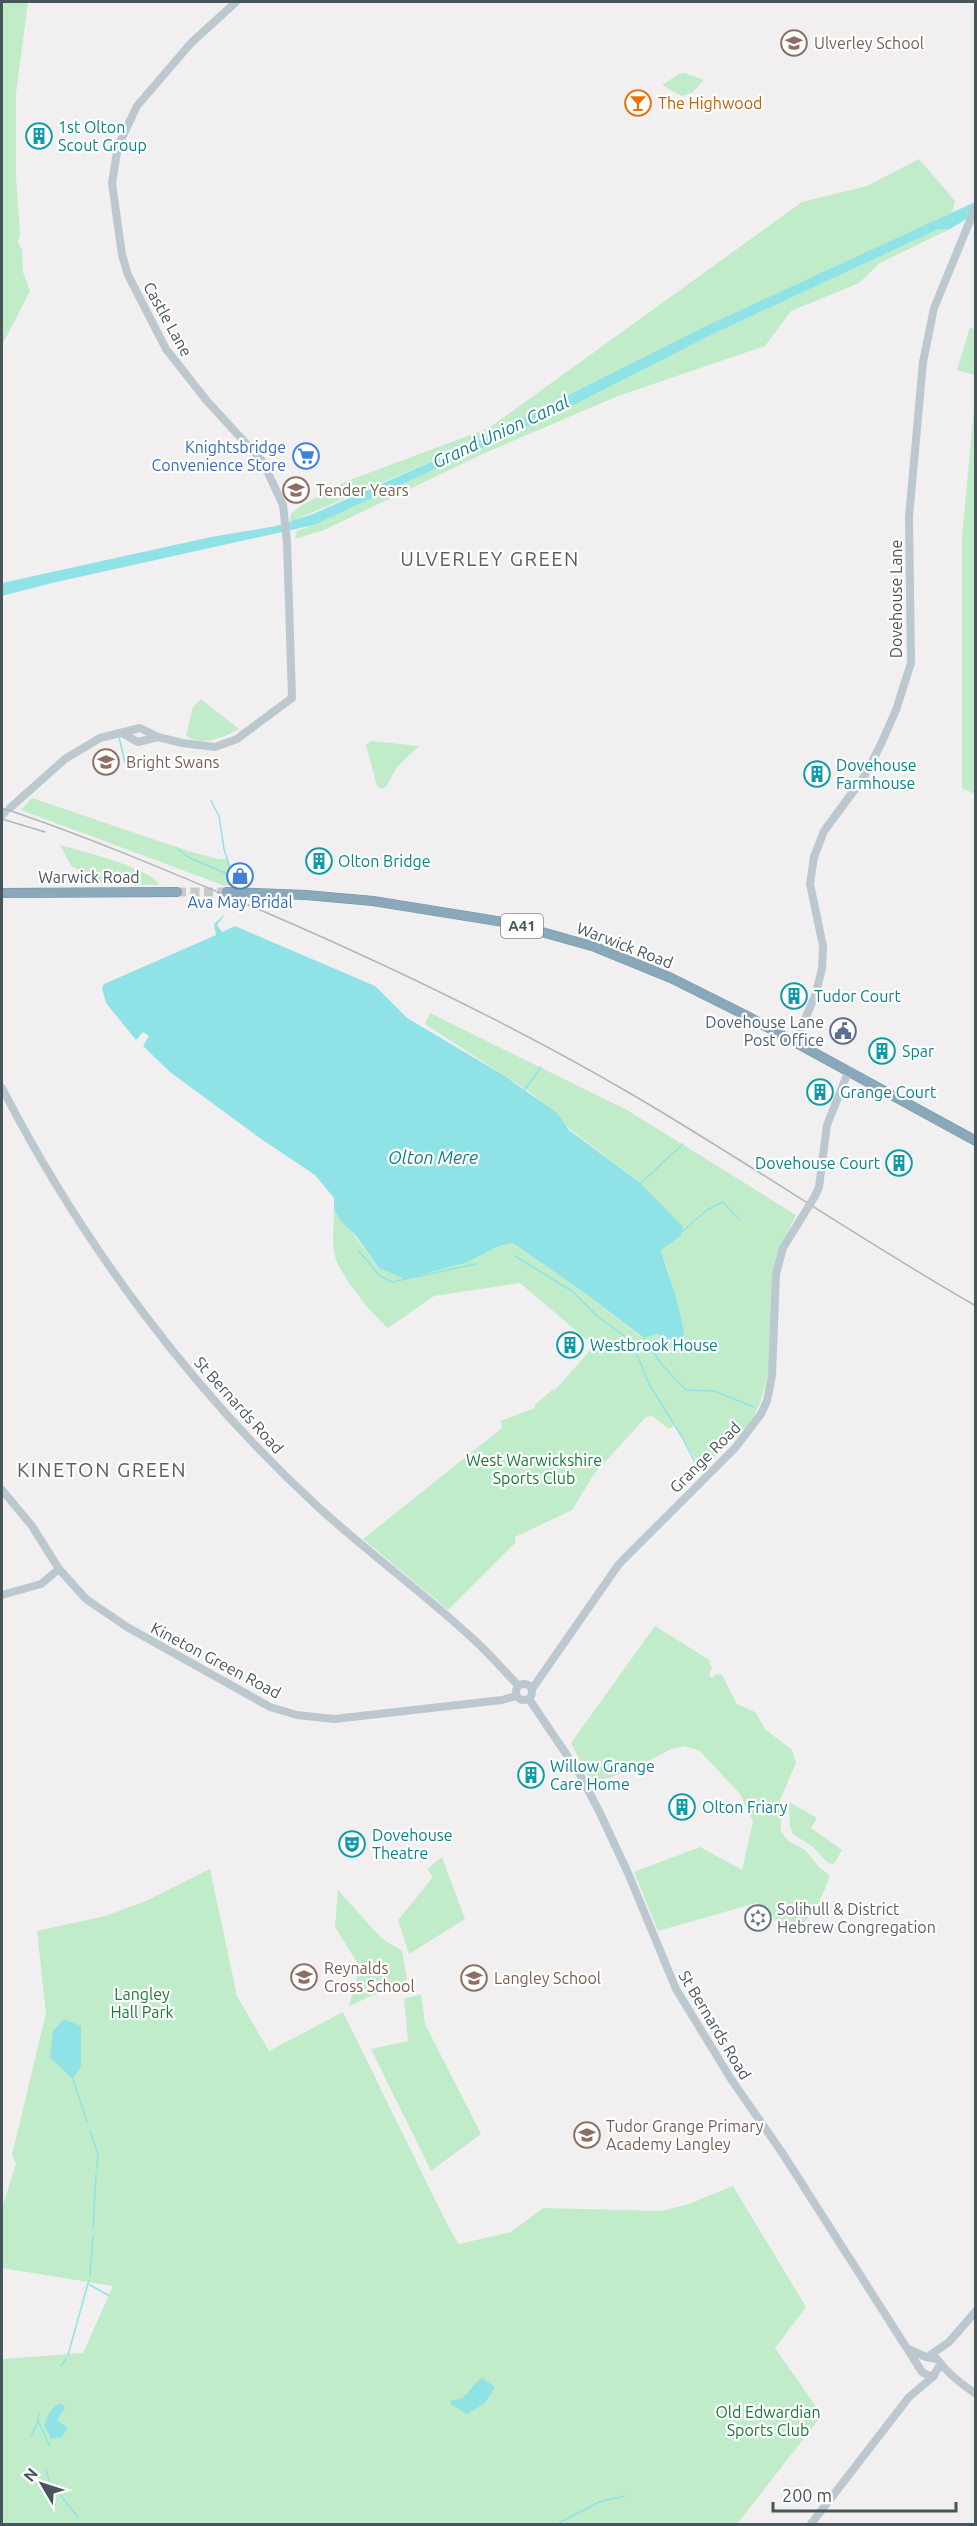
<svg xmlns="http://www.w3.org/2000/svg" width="977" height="2526" viewBox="0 0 977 2526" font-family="Ubuntu,sans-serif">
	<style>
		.green { fill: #c0ecca }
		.water { fill: #8fe3e7 }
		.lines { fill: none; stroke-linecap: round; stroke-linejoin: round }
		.stream { stroke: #8fe3e7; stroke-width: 1.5 }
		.highway-tunnel { stroke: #c7c8ca; stroke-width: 9; stroke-dasharray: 9 4.5; stroke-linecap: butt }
		.highway-casing { stroke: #7495a6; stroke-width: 10 }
		.secondary { stroke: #bbc8cf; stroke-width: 8 }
		.highway { stroke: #89a9bb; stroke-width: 9 }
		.rail { stroke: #b1b5b9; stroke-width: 1.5 }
		.secondary-bridge { stroke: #bbc8cf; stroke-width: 8 }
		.labels { text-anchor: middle; stroke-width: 4.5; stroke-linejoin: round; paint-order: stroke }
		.shield { fill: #fff; stroke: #7f888c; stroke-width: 1.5 }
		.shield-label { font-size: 15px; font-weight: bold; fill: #48555b }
		.education-label { font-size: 16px; fill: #785e54; stroke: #fff; text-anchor: start }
		.food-label { font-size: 16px; fill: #c56008; stroke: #fff; text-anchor: start }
		.culture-label { font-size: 16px; fill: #0d838f; stroke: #fff; text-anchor: start }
		.street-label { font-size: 16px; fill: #48555b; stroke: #fff }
		.shop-label { font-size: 16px; fill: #366cbe; stroke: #fff; text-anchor: end }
		.service-label { font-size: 16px; fill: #4e5e75; stroke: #fff; text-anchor: end }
		.park-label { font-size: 16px; fill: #1c793b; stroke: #fff }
		.worship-label { font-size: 16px; fill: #5b616d; stroke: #fff; text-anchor: start }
		.water-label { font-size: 18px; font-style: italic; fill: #137f84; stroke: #fff }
		.quarter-label { font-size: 20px; letter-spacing: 1.5px; fill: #5c6063; stroke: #fff }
	</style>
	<rect width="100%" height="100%" fill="#f1efef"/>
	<path class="green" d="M2,2H28L16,93V177L20,235L18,242L22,250L23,272L30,291L2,345Z
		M685,73L704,80L692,93L682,96L662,85L679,74Z
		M919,159L955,201L952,215L706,326L467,446L290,522L291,514L302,505L347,481L489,428L802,202L867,186Z
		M939,229H950L880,263L859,283L791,311L765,346L618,396L487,452L324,530L295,539L297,531L314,525L574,405L713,334Z
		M970,327L975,330V375L957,370Z
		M975,397V794L962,788V537Z
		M201,699L239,729C224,737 202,748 186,735L193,707Z
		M371,741L419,746L397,767L386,787L381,789L377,786L366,745Z
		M32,798L188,851L218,859H228L237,884L225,886L21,810Z
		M60,845C81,851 148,867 160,885L96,884L83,878L82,872L71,866Z
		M430,1013L627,1110L796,1215L782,1244L768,1376L760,1403L749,1426L701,1469L675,1424L669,1429L652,1416L646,1417L594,1474L572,1510L515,1537V1543L448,1610L363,1539L502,1428L501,1421L535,1408L534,1406L553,1389L554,1391L594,1346L520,1283L434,1296L388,1328C372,1315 337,1272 334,1252C332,1239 334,1223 334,1209L379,1268L468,1262L499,1246L513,1243L586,1294L643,1338L657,1334L675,1341L670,1276L661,1250L681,1236L639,1182L571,1130L531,1093L425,1024Z
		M655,1626L711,1661L709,1663L712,1668L709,1675L712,1678L716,1674L722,1675L737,1704L755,1712L766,1730L792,1750L796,1763L780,1800L781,1831L787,1840L805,1850L820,1868L830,1875C820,1904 812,1920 786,1937L768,1909L756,1903L658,1931L634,1872L700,1847L742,1870L753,1821L740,1794L700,1751L685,1746L671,1749L631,1770L592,1784L571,1743Z
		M789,1802L817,1818L811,1828L842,1850L834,1864L828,1863L813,1847L793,1834L790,1827Z
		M442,1857L465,1919L409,1954L398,1920L433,1877L427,1869Z
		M210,1869L237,1996L269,2051L343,2012L449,2228L459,2244L511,2232L543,2208L662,2211L689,2204L733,2186L806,2307L775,2348L822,2415L737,2524H2V2359L83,2353L113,2286L2,2268V2208L16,2164L12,2155L46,2013L37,1931L105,1916L146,1901Z
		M338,1890L381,1938L402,1951L407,1980L349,2006L360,1967L335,1927Z
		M421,1994L425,2024L481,2134L431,2171L371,2049L408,2041L404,1999Z"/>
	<path class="water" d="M975,202V214L950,229H939L713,334L574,405L314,525L52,583L2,596V583L211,537L276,526L313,514L467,446L706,326Z
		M225,914L217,925L222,932L235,926L375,986L407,1018L505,1076L557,1113L569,1130L639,1182L683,1227L681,1236L661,1250L677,1301L684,1332L681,1340L675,1341L657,1334L644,1338L586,1294L513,1243L499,1246L468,1262L405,1279L379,1268L356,1236L341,1221L334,1209V1198L315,1175L261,1139L170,1072L143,1046L149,1036L143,1032L136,1040L106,1003L102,988L104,984L216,935L214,924Z
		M64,2019L81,2026V2066L73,2079L50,2058L53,2031Z
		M482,2378L495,2387L485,2403L467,2414L450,2404L452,2400C468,2401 470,2385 482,2378Z
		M61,2403L65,2408L57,2420L68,2428L62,2437L51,2439L44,2425C49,2414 50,2408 61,2403Z"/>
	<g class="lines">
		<path class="stream" d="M119,737L125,763
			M211,801L219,816L224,849L234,880
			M177,848L188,857L225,873L227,878
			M525,1089L541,1067
			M641,1183L683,1144
			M682,1232L707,1210L723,1202L739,1219
			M359,1251L380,1276L392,1282L476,1264
			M515,1256L572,1291L597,1316L632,1342L649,1384L682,1437L700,1472
			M644,1338L663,1366L686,1390L714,1391L754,1407
			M73,2079L87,2122
			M90,2131L98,2154L97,2168
			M93,2229L96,2174
			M90,2276L93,2236
			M90,2285L110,2296
			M68,2355L89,2280
			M61,2366L66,2359
			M39,2413L38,2421L50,2446
			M31,2436L38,2421
			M46,2470L50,2483L57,2491
			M60,2495L78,2517
			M557,2524L599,2502L625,2496"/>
		<path class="highway-tunnel" d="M177,892H227"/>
		<g class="highway-casing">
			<path id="highway" d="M227,892L306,895L373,901L510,923L595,947L671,978L747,1016L976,1141
				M2,893L177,892"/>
		</g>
		<path class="secondary" d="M122,733L138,742L158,737
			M10,808L65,759L100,738L140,728L158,737L182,743L215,747L237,739L292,698L287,542L283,505L263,462L207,401L166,349L128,275L122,255L112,183L118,146L137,106L191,43L236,2
			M2,815L5,812
			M795,1042L815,996L822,969L823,946L810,884L814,857L824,831L864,777L881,744L896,710L911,663L909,517L923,362L934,308L976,206
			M2,1088C80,1240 190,1389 316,1505C366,1551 421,1591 471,1637C488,1652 503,1670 519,1686
			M815,1196L819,1187L827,1125L849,1070
			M2,1490L32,1526L59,1569L86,1599L127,1627L270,1707L297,1715L334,1719L502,1700L516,1696
			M2,1595L41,1584L59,1569
			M516 1692a8 8 0 1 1 16 0a8 8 0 1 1-16 0Z
			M532,1689L619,1564L735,1448L761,1414L767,1401L772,1376L776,1274L783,1248L799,1222
			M529,1699L579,1773L599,1811L628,1873L676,1989L731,2079L783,2154L922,2372L929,2376L934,2375L940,2365
			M908,2349L926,2357L937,2359C947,2373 961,2384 976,2394
			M929,2356L949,2342L976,2311
			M811,2524L909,2397L934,2376"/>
		<use href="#highway" class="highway"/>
		<path class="rail" d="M2,808C89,837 173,873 258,909C386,964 512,1024 633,1095C749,1163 859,1239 976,1306
			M2,819L45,832"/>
		<path class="secondary-bridge" d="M799,1222L815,1196"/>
	</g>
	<defs>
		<g id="school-ring" transform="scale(1.35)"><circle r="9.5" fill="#fff" stroke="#8d6e63" stroke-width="1.5"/><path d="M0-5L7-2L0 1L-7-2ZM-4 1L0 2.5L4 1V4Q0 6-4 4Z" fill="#8d6e63"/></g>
		<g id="bar-ring" transform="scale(1.35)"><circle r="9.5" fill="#fff" stroke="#e8710a" stroke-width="1.5"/><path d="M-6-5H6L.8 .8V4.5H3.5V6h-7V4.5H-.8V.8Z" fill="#e8710a"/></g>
		<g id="building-ring" transform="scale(1.35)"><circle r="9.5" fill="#fff" stroke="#0f9aa8" stroke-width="1.5"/><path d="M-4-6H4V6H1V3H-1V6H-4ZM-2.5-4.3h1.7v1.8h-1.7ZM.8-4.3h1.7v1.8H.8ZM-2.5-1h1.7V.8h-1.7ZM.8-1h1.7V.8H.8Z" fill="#0f9aa8"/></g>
		<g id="supermarket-ring" transform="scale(1.35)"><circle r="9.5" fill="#fff" stroke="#3f7fe0" stroke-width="1.5"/><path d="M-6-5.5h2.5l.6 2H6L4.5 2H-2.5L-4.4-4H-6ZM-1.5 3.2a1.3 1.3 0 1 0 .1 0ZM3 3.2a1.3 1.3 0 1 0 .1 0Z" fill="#3f7fe0"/></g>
		<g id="shop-ring" transform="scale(1.35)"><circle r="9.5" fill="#fff" stroke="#3f7fe0" stroke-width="1.5"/><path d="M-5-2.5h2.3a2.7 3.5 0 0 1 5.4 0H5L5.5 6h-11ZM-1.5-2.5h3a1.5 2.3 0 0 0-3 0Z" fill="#3f7fe0"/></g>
		<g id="civic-ring" transform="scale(1.35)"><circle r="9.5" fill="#fff" stroke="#5c6f8a" stroke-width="1.5"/><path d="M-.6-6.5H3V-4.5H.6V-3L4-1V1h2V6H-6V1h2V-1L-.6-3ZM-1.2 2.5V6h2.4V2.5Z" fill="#5c6f8a"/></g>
		<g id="theatre-ring" transform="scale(1.35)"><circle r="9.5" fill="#fff" stroke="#0f9aa8" stroke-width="1.5"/><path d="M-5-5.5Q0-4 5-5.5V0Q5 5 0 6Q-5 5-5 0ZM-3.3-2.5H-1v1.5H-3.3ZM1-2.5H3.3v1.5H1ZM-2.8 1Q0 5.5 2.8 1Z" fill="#0f9aa8"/></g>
		<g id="synagogue-ring" transform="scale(1.35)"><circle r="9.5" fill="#fff" stroke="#6b7280" stroke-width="1.5"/><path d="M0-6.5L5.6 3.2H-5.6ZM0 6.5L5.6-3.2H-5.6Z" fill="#6b7280"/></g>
	</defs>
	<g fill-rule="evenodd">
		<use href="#school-ring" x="794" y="43"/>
		<use href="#bar-ring" x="638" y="103"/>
		<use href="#building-ring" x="39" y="136"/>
		<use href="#supermarket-ring" x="306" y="456"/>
		<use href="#school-ring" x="296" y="490"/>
		<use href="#school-ring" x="106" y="762"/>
		<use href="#building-ring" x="817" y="774"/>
		<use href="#building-ring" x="319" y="861"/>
		<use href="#shop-ring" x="240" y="876"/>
		<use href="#building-ring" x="794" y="996"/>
		<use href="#civic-ring" x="843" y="1031"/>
		<use href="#building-ring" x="882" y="1051"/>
		<use href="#building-ring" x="820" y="1092"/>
		<use href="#building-ring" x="899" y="1163"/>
		<use href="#building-ring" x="570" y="1345"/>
		<use href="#building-ring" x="531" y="1775"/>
		<use href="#building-ring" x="682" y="1807"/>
		<use href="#theatre-ring" x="352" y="1844"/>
		<use href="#synagogue-ring" x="758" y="1918"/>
		<use href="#school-ring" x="304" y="1977"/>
		<use href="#school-ring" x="474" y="1978"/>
		<use href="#school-ring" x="587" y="2135"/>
	</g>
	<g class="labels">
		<rect class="shield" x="501" y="914" width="42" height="24" rx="4.5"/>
		<g class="shield-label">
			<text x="522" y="931">A41</text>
		</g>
		<g class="education-label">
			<text x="814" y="49">Ulverley School</text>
			<text x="316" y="496">Tender Years</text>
			<text x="126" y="768">Bright Swans</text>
			<text x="324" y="1974">Reynalds<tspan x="324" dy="18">Cross School</tspan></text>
			<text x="494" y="1984">Langley School</text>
			<text x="606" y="2132">Tudor Grange Primary<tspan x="606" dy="18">Academy Langley</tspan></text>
		</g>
		<g class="food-label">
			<text x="658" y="109">The Highwood</text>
		</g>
		<g class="culture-label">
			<text x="58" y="133">1st Olton<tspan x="58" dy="18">Scout Group</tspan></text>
			<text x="836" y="771">Dovehouse<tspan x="836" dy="18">Farmhouse</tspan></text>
			<text x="338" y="867">Olton Bridge</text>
			<text x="814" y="1002">Tudor Court</text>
			<text x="902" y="1057">Spar</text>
			<text x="840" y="1098">Grange Court</text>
			<text x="880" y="1169" text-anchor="end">Dovehouse Court</text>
			<text x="590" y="1351">Westbrook House</text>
			<text x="550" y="1772">Willow Grange<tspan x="550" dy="18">Care Home</tspan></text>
			<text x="702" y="1813">Olton Friary</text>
			<text x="372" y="1841">Dovehouse<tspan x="372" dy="18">Theatre</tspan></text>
		</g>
		<g class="street-label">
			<text transform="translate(168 319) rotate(61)" y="6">Castle Lane</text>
			<text transform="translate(896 599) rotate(-90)" y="6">Dovehouse Lane</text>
			<text x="89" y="883">Warwick Road</text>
			<text transform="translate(625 945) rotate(21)" y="6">Warwick Road</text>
			<text transform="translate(239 1405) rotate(48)" y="6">St Bernards Road</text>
			<text transform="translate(705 1457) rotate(-45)" y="6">Grange Road</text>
			<text transform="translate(216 1660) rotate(28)" y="6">Kineton Green Road</text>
			<text transform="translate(715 2025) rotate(59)" y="6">St Bernards Road</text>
		</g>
		<g class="shop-label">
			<text x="286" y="453">Knightsbridge<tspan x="286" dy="18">Convenience Store</tspan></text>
			<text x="240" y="908" text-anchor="middle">Ava May Bridal</text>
		</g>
		<g class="service-label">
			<text x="824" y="1028">Dovehouse Lane<tspan x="824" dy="18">Post Office</tspan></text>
		</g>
		<g class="park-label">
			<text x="534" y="1466">West Warwickshire<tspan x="534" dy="18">Sports Club</tspan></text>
			<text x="142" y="2000">Langley<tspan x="142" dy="18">Hall Park</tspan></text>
			<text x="768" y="2418">Old Edwardian<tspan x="768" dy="18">Sports Club</tspan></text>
		</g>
		<g class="worship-label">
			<text x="777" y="1915">Solihull &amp; District<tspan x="777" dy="18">Hebrew Congregation</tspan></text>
		</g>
		<g class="water-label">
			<text transform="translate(501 432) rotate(-25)" y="6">Grand Union Canal</text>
			<text x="433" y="1164">Olton Mere</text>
		</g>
		<g class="quarter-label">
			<text x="490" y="566">ULVERLEY GREEN</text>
			<text x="102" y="1477">KINETON GREEN</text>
		</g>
	</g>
	<rect width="977" height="2526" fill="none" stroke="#48555b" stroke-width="6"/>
	<g transform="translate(42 2484) rotate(309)" stroke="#ffffff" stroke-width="4.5" paint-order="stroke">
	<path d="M0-4.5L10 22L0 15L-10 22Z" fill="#48555b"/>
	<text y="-9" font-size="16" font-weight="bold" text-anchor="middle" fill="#48555b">N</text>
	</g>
	<path d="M773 2502v9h183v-9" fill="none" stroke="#48555b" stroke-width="3"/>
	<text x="782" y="2502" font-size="18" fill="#48555b" stroke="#ffffff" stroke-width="4.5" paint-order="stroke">200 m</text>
</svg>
